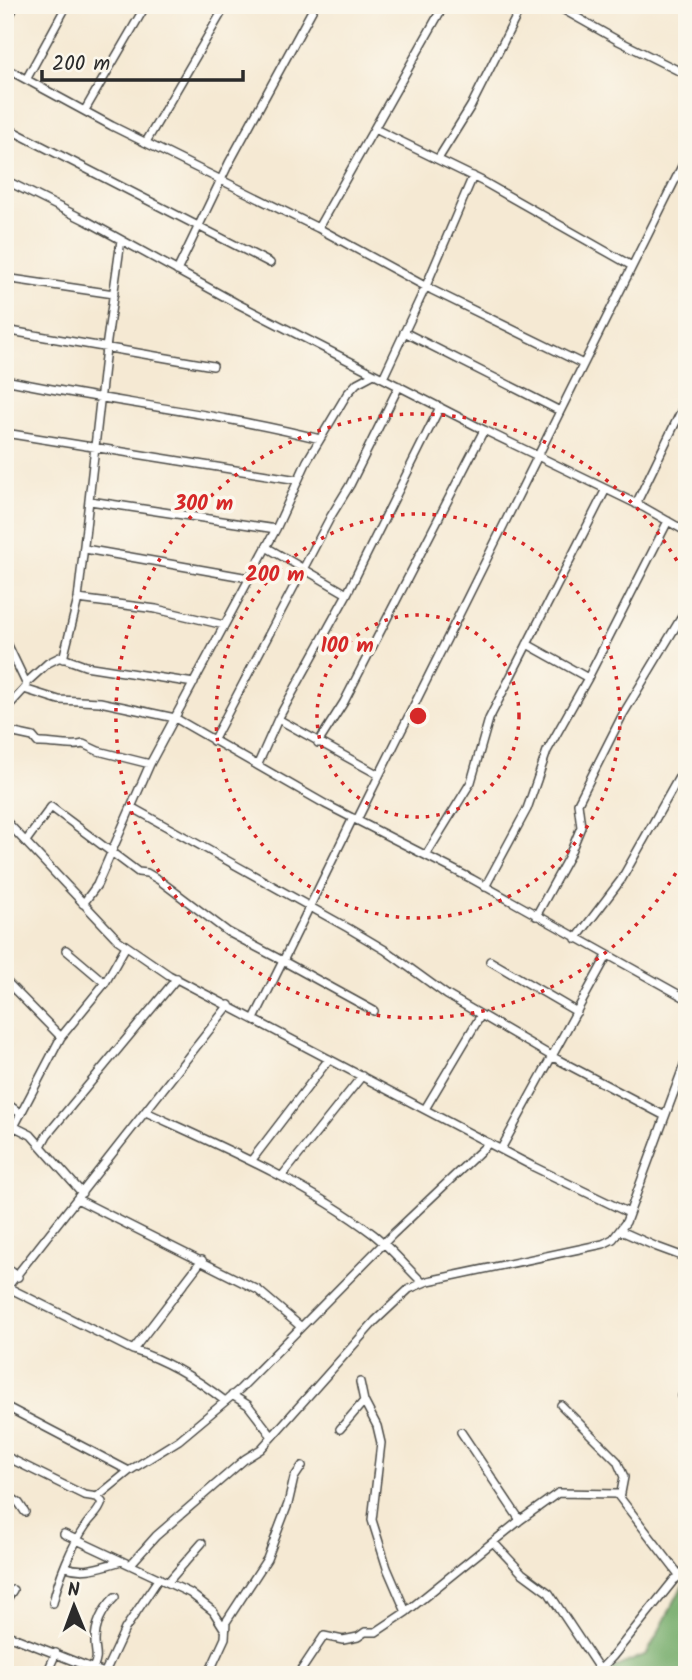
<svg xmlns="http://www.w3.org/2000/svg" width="692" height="1680" viewBox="0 0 692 1680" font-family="Kalam,sans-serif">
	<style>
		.forest { fill: #74ac6a; stroke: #506c4a; stroke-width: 2 }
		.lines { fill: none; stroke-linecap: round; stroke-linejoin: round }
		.minor-casing { stroke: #494844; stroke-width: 10 }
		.minor { stroke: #fff; stroke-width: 7 }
		.ring { fill: none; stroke: #d62828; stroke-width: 3.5; stroke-dasharray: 3.5 7 }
		.centre { fill: #d62828; stroke: #fbf7ec; stroke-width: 3.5 }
		.ring-label { font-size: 21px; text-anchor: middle; font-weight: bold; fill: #d62828; stroke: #fbf7ec; stroke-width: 7; stroke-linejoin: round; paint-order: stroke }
	</style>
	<rect width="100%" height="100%" fill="#fbf7ec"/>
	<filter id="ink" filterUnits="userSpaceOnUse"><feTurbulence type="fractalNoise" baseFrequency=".0143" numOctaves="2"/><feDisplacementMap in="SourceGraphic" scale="14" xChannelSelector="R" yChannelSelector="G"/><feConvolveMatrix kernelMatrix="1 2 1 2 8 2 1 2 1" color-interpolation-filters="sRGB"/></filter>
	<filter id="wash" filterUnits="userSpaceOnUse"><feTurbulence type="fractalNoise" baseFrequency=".00686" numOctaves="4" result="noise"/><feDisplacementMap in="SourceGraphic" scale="28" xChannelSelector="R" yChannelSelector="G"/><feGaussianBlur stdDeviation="1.57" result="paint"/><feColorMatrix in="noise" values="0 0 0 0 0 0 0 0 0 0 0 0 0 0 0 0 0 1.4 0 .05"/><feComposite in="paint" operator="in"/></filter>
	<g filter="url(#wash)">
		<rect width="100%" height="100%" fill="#f5e9d3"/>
		<path class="forest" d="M687,1584V1675H597L647,1654L683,1585Z"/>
	</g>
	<g filter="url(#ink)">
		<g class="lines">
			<g class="minor-casing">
				<path id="minor" d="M555,5L617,40L687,75
					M5,25L15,5
					M5,68L112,126L318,228L432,290L583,364
					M27,78L67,5
					M85,110L146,5
					M5,127L270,263
					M375,129L482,181L632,266
					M146,142L226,5
					M438,159L471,106L522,5
					M5,180L87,221L236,303L484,430L643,507L687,532
					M5,226H9
					M318,228L444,5
					M177,271L229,163L315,5
					M5,278L114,294
					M5,330L213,366
					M404,332L560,411
					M383,378L426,286L473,176
					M5,380C110,402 217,413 320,439
					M5,433L298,480
					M90,501L276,529
					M636,504L687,399
					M266,547L347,594
					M85,549L249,578
					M78,599L156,609L224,625
					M5,639L26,683
					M527,644L588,678
					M63,659L78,599L106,348L121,240
					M24,689L59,700L100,702L175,718L325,804L472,879L687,999
					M5,710L26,687V683L48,663L60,657L85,666L194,683
					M278,719L379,775
					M5,731L33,737L38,743C51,742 72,748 83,744L98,751L150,764
					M213,741L331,516L350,485L399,386
					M318,743L344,702L484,430
					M258,764L278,719L347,594L440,407
					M133,808L348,928L385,950L447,995L553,1057L665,1116
					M353,818L283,961L374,1011
					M5,820L118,940L169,975L534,1167L629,1213
					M357,820L687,156
					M26,841L51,807L138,872L147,873L159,880L228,932L283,961L254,1019
					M426,855L471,782L489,719L606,489
					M485,887L527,809L547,751L588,678L668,521
					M83,904L97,885L150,764L276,529L307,461L347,394L357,383L374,374
					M536,916L569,856L581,827L578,803L622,716L687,608
					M576,939L621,880L687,763
					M66,950L105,983
					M490,961L577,1012
					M5,980L61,1037
					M5,1102L21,1114
					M425,1109L481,1015
					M146,1112C224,1148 304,1182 373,1234C391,1248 406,1267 423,1283
					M15,1127L31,1135L82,1193
					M5,1144L61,1037L105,983L126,946
					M41,1146L47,1135L177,978
					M501,1149L607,956
					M251,1161L329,1059
					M282,1176L362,1076
					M77,1199L258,1290L300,1326
					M621,1231L657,1247L687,1258
					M5,1266L18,1277
					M7,1287L133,1350C168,1361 197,1379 225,1401
					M5,1290L229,1005
					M133,1350L202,1260
					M360,1382L364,1401L377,1426L381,1443L372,1520L387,1568L406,1612
					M232,1395L248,1405L271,1435
					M682,1396L687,1395
					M561,1405L617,1461L624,1477L620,1498
					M5,1406L129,1471L179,1440L240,1389L393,1234L489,1143
					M340,1429L364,1401
					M461,1432L518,1517L519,1521
					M5,1456L84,1495L97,1497L102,1502C99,1513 92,1516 86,1525C72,1545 58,1579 53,1603
					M5,1493L19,1503L25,1512
					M97,1497L129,1471
					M5,1519V1525
					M64,1534L190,1593L213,1611L225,1630
					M493,1542L522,1573L549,1593L600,1670
					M131,1564L156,1536L245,1459L261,1449L375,1321L409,1289L428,1281L603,1244L613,1239L626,1222L687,1057
					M66,1567C86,1574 102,1566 122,1561
					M168,1582L202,1543
					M5,1602L13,1590
					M5,1634L109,1675
					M93,1668C99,1658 95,1652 95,1642C95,1624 103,1609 115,1597
					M105,1672L125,1629L159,1578
					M46,1675L56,1653
					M208,1675L225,1638L226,1622L267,1559L288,1504L294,1478L302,1466
					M298,1675L324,1636L343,1640L358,1637L365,1632H376L406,1612L519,1521L558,1493L617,1494L680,1576
					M595,1675L613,1656L674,1580L687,1571"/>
			</g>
			<use href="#minor" class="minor"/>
		</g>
	</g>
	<g class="ring">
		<circle cx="418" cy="716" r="101"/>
		<circle cx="418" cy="716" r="202"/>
		<path d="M686 855A302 302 0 1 1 686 577"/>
	</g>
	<circle cx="418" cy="716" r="10" class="centre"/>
	<g class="ring-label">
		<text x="204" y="510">300 m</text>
		<text x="275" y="581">200 m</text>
		<text x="347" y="652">100 m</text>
	</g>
	<rect width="692" height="1680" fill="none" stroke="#fbf7ec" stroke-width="28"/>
	<g transform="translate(74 1606) rotate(359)" stroke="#fbf7ec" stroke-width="5" paint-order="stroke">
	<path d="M0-5L12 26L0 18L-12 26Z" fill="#2b2b2b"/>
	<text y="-10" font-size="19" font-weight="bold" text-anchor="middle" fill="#2b2b2b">N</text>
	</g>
	<path d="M42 70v10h201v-10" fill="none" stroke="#2b2b2b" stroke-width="3.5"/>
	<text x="52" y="70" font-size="21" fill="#2b2b2b" stroke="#fbf7ec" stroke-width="5" paint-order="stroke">200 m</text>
</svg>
